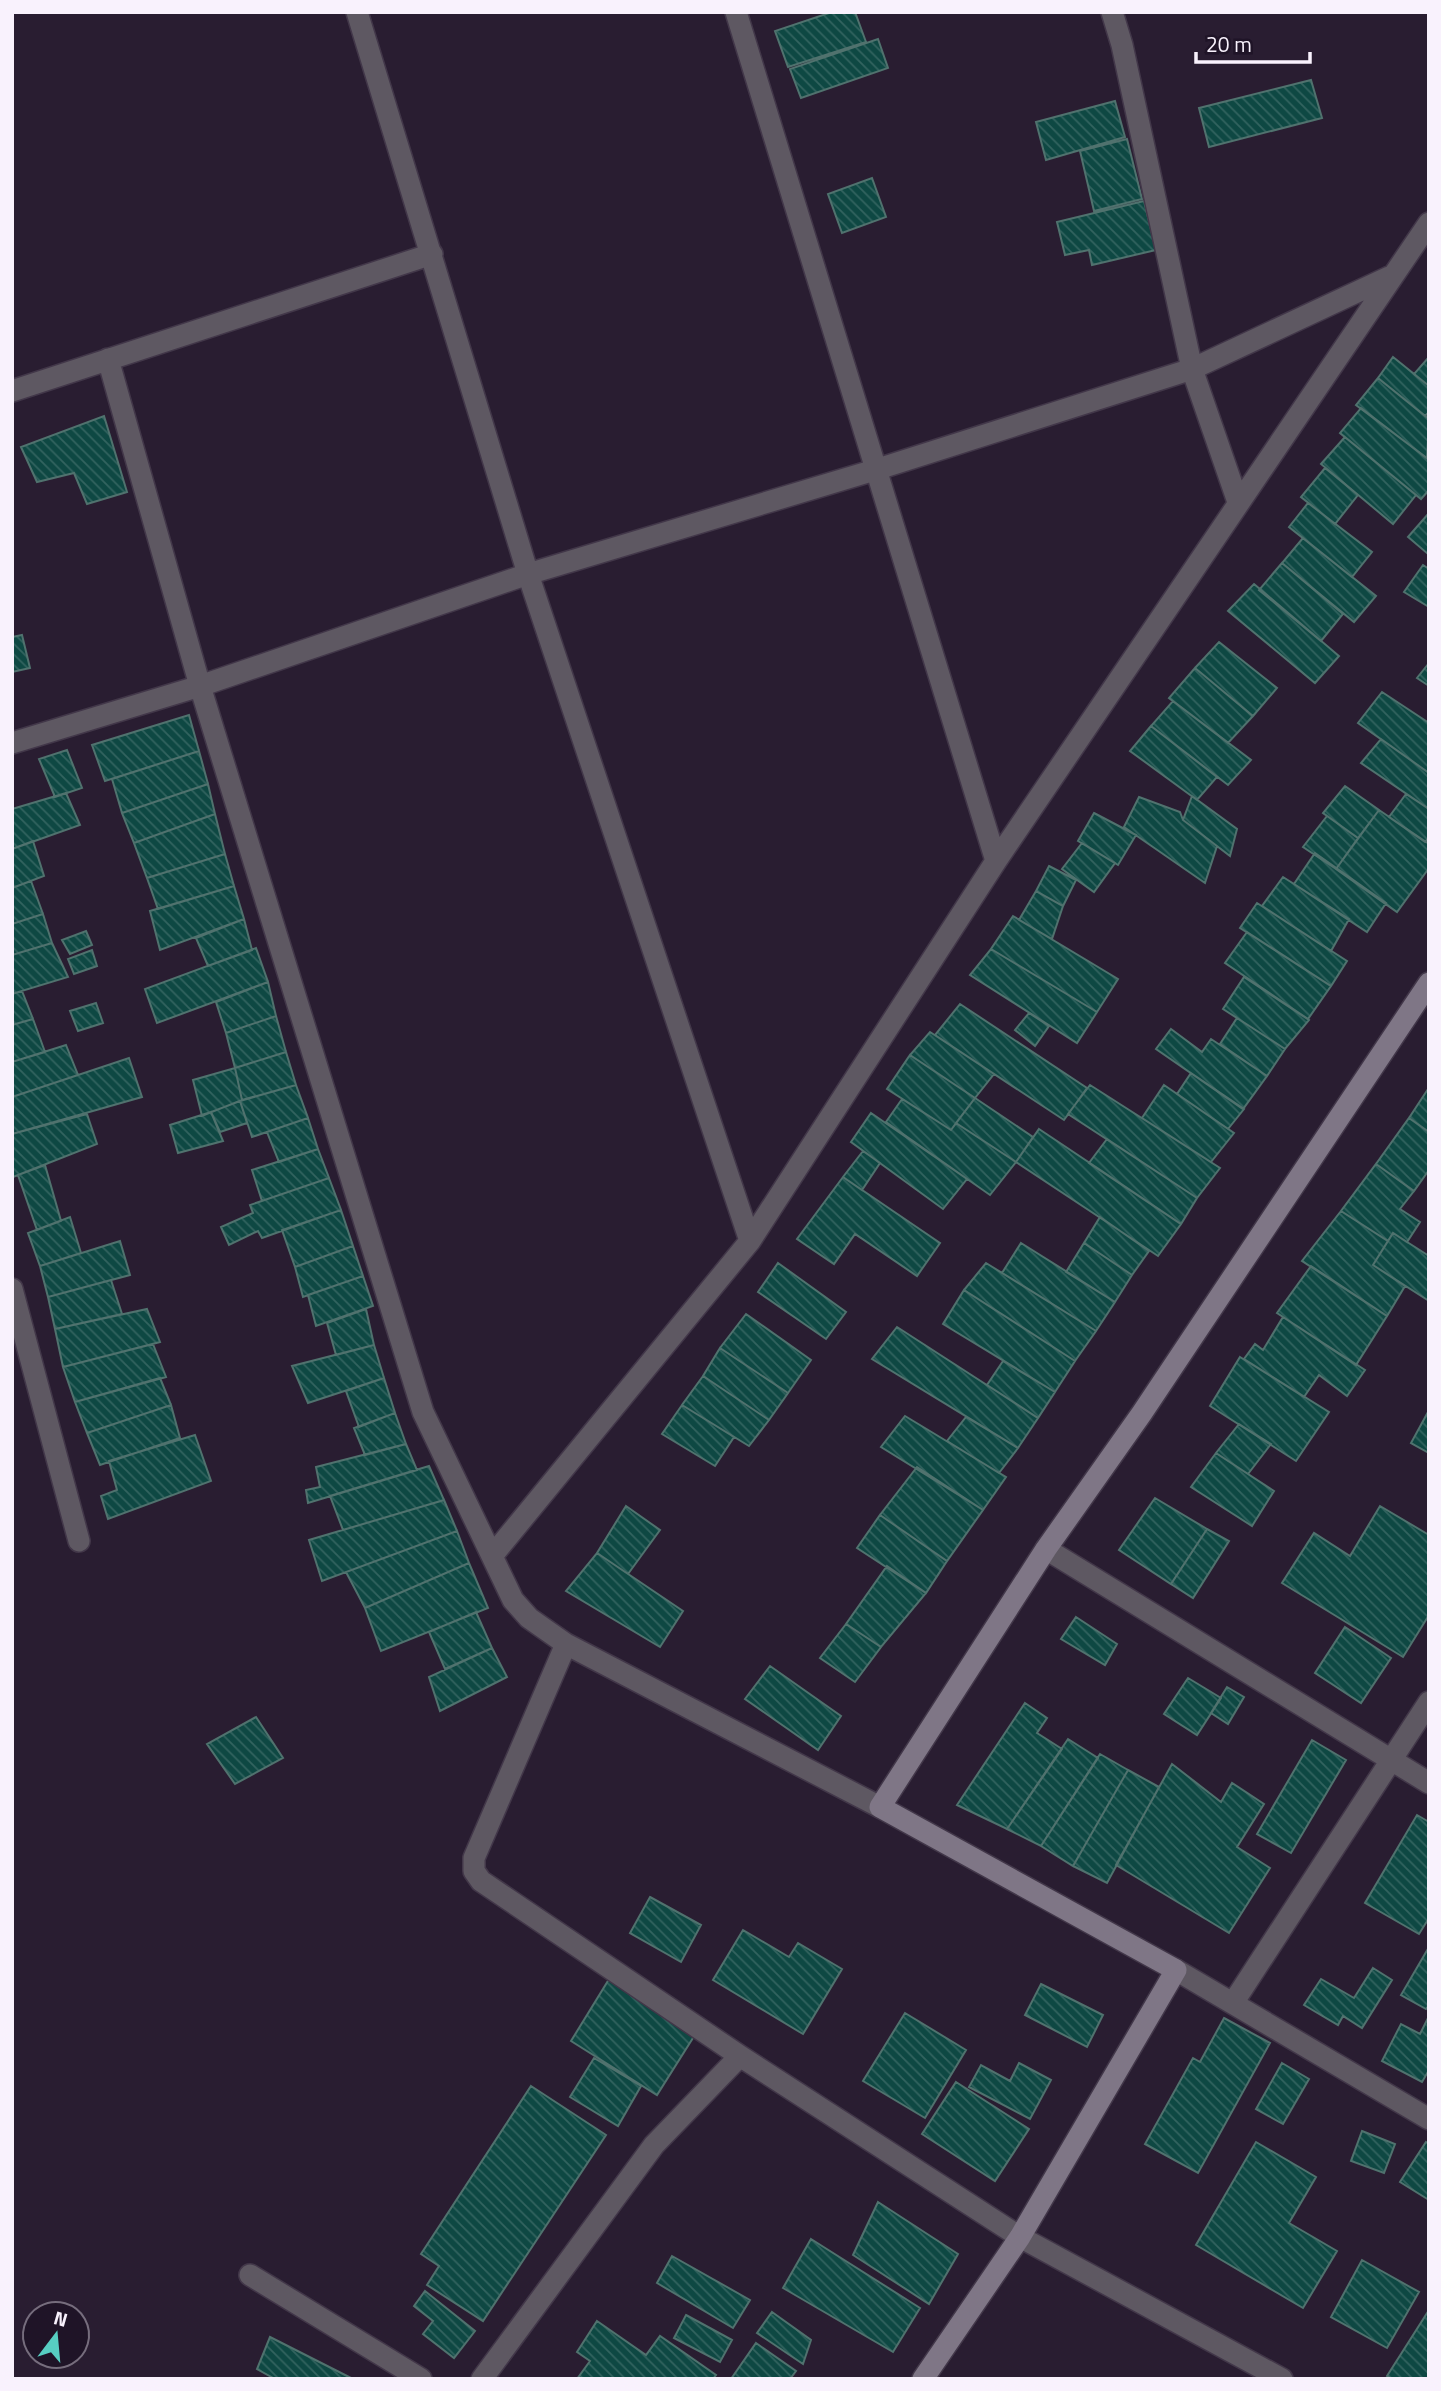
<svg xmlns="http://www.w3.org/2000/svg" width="1441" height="2391" viewBox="0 0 1441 2391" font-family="'Titillium Web',sans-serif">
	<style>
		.building { fill: url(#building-back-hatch); stroke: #50726e; stroke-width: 2 }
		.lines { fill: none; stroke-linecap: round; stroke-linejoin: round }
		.street-casing { stroke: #423749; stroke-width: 24 }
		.secondary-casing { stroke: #423749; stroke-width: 24 }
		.street { stroke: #5e5862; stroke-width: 21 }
		.secondary { stroke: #7f7686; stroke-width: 21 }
	</style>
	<defs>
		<pattern id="building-back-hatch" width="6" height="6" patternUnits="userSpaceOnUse" patternTransform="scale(1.75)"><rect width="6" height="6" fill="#0e4843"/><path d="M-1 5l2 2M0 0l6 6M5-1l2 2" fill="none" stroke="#32635f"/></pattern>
	</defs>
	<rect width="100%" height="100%" fill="#291d31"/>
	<path class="building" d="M832,12H855L866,42L788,67L775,31Z
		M878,39L888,68L801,98L790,69Z
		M1311,80L1322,118L1209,147L1199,108Z
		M1115,101L1125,137L1046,160L1036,122Z
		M1127,139L1142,199L1094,211L1080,151Z
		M872,178L886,217L842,233L828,194Z
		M1144,201L1156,250L1092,265L1089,250L1065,255L1057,222Z
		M1393,357L1429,386V412L1425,416L1378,378Z
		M1429,357V386L1414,374Z
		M1378,378L1429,419L1427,458L1356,405Z
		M1361,408L1429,460V490L1421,499L1340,433Z
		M104,416L127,492L87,504L74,473L37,482L21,447Z
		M1345,437L1416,495L1393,524L1321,464Z
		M1325,468L1358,495L1335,524L1301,497Z
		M1308,503L1372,552L1352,577L1289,527Z
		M1429,513V553L1428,554L1408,537Z
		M1303,538L1376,596L1354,622L1282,563Z
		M1282,563L1343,614L1321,641L1259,590Z
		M1423,565L1429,569V607L1404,592Z
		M1254,584L1339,656L1315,683L1228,611Z
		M22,635L30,668L12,672V637Z
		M1219,642L1277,688L1253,716L1195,668Z
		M1429,663V686L1417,678Z
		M1195,668L1253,716L1228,743L1169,698Z
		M1382,692L1429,723V773L1358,723Z
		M1173,701L1251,760L1228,785L1151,726Z
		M189,715L199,751L105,781L92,745Z
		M1151,726L1217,777L1197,800L1130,751Z
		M1381,739L1429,773V809L1361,763Z
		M67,750L82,788L55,797L39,759Z
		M199,751L208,784L122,813L112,779Z
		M208,784L215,814L134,843L122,813Z
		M1345,786L1379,810L1358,838L1323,813Z
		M66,793L80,825L12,849V809Z
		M1406,794L1429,809V837L1425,842L1389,817Z
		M1192,796L1237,829L1230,856L1183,820Z
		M1139,797L1180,812L1183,820L1217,846L1205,883L1124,827Z
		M1379,810L1429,844V868L1397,912L1336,869Z
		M1094,813L1136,835L1118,865L1078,841Z
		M215,814L225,854L147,878L134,843Z
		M1327,816L1358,838L1336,869L1303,847Z
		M33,841L44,876L12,888V849Z
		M1082,843L1115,863L1094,892L1062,869Z
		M1315,853L1386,903L1367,932L1294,884Z
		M225,854L234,886L158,909L147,878Z
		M1049,866L1076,880L1063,906L1036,891Z
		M1283,877L1349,919L1331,951L1262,906Z
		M31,881L43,914L12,924V888Z
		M234,886L244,919L160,950L150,911Z
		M1036,891L1063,906L1052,939L1019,920Z
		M1257,903L1347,961L1331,986L1240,928Z
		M43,914L52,943L12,955V924Z
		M1013,916L1118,979L1097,1012L991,949Z
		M244,919L252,950L208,966L196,938Z
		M86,931L92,945L70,954L62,940Z
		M1247,932L1331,986L1308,1019L1225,963Z
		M52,943L68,977L12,994V955Z
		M256,948L268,982L157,1023L145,989Z
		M991,949L1097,1012L1077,1043L970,975Z
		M92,950L97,966L74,974L68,959Z
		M1244,977L1309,1020L1285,1049L1223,1009Z
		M268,982L276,1016L226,1033L216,1002Z
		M22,991L33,1019L12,1025V994Z
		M96,1003L103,1023L78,1031L70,1011Z
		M960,1004L1087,1088L1064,1120L935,1035Z
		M1029,1013L1049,1026L1035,1046L1015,1030Z
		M276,1016L286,1052L235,1068L226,1033Z
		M1237,1018L1285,1049L1267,1076L1220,1044Z
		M33,1019L45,1052L12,1062V1025Z
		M1171,1029L1202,1052L1211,1039L1267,1076L1243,1109L1156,1049Z
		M930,1032L994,1074L975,1098L910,1055Z
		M66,1045L78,1075L12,1097V1062Z
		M286,1052L296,1085L242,1100L235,1068Z
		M910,1055L975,1098L951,1130L887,1089Z
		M129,1058L142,1097L12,1134V1097Z
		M235,1068L242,1100L202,1116L193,1080Z
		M1191,1073L1244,1109L1228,1129L1177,1094Z
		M296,1085L308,1118L252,1137L240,1101Z
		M1090,1085L1220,1168L1197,1198L1068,1114Z
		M1164,1085L1234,1133L1211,1162L1142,1118Z
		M1428,1089L1429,1090V1132L1409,1118Z
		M975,1098L1033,1137L1016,1162L956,1123Z
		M902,1099L951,1130L956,1123L1016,1162L990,1195L886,1122Z
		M240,1101L247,1123L220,1132L211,1112Z
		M211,1112L223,1141L178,1153L170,1125Z
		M871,1113L967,1179L943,1209L851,1142Z
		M87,1114L97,1144L13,1177L12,1134Z
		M308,1118L318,1149L279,1162L267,1132Z
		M1409,1118L1429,1132V1170L1414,1191L1376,1164Z
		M1039,1129L1181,1224L1158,1256L1016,1162Z
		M1107,1139L1197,1198L1181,1224L1089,1163Z
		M318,1149L329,1178L262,1201L252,1170Z
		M863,1151L880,1163L862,1190L843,1177Z
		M1376,1164L1414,1191L1400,1209L1420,1222L1407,1242L1393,1233L1388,1241L1341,1211Z
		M45,1165L61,1221L37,1230L18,1175Z
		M843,1177L940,1243L917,1276L855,1234L834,1264L797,1239Z
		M329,1178L341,1210L262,1238L258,1231L229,1245L221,1227L253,1213L250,1205Z
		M341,1210L353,1246L295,1267L282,1230Z
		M1341,1211L1388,1241L1373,1265L1405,1286L1387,1316L1302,1261Z
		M70,1217L81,1253L40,1266L28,1233Z
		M1100,1217L1149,1251L1132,1275L1084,1243Z
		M1393,1233L1429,1256V1301L1373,1265Z
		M120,1241L130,1275L48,1297L40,1266Z
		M1021,1243L1115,1302L1096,1331L1002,1273Z
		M1084,1243L1132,1275L1115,1302L1066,1272Z
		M353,1246L363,1276L303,1297L295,1267Z
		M778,1263L846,1312L826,1339L758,1292Z
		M986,1263L1096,1331L1075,1361L964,1290Z
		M1311,1266L1387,1316L1356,1365L1277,1313Z
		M363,1276L373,1306L316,1326L308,1295Z
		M111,1280L122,1314L55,1329L48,1297Z
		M964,1290L1075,1361L1055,1392L943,1324Z
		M147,1309L160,1342L63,1367L55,1329Z
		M366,1309L374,1345L336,1355L327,1323Z
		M746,1314L811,1360L788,1393L720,1348Z
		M1283,1317L1365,1370L1347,1396L1319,1375L1304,1397L1244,1359L1255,1344L1263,1350Z
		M897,1327L1038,1418L1018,1448L872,1359Z
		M153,1344L166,1377L75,1402L63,1367Z
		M374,1345L384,1378L308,1403L292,1366Z
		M720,1348L788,1393L769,1420L703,1376Z
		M1240,1357L1329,1412L1296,1461L1210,1406Z
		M1003,1361L1055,1392L1038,1418L987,1385Z
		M703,1376L769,1420L749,1446L682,1405Z
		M160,1378L171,1405L87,1433L75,1402Z
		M384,1378L395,1413L359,1427L346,1391Z
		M171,1405L180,1438L100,1465L87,1433Z
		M682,1405L734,1437L715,1466L662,1434Z
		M1428,1412L1429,1413V1453L1411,1443Z
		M395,1413L406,1444L365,1455L354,1428Z
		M905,1416L1006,1477L983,1510L881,1447Z
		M966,1417L1018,1448L999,1473L947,1441Z
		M1239,1424L1271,1444L1248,1474L1216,1453Z
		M195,1435L211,1481L108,1519L101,1496L117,1490L109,1461Z
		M406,1444L417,1470L308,1503L306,1490L320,1487L316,1467Z
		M1216,1453L1274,1491L1252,1526L1191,1487Z
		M429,1466L444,1500L343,1530L330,1496Z
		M917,1467L983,1510L947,1561L880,1515Z
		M1155,1498L1207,1529L1171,1584L1119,1550Z
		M444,1500L457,1531L322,1581L309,1540Z
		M626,1506L660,1530L628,1574L597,1553Z
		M1380,1506L1429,1535V1615L1403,1657L1282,1583L1314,1533L1350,1556Z
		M880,1515L947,1561L926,1593L857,1548Z
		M1207,1529L1229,1541L1193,1598L1171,1584Z
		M457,1531L469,1563L365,1608L346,1572Z
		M597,1553L683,1611L660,1647L566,1591Z
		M469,1563L488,1608L381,1651L365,1608Z
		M887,1566L926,1593L881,1647L846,1624Z
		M476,1612L492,1648L445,1669L429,1632Z
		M1076,1617L1117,1644L1105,1665L1061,1639Z
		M846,1624L881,1647L855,1682L820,1658Z
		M1345,1627L1391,1658L1361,1703L1315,1673Z
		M492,1648L507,1677L440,1711L429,1677Z
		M770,1666L841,1716L818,1750L745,1699Z
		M1188,1678L1221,1698L1197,1735L1164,1714Z
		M1227,1687L1244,1697L1228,1724L1211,1713Z
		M1025,1703L1047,1718L1037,1733L1062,1749L1007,1829L957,1805Z
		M256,1717L283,1758L235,1784L207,1744Z
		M1068,1739L1098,1758L1041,1846L1007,1829Z
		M1312,1740L1346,1760L1291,1853L1257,1834Z
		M1100,1754L1128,1770L1073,1866L1041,1846Z
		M1172,1764L1221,1802L1232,1783L1264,1804L1237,1847L1270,1868L1229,1933L1116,1865Z
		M1128,1770L1159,1787L1107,1883L1073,1866Z
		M1417,1815L1429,1822V1918L1419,1934L1365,1903Z
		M650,1897L701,1925L681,1962L630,1933Z
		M743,1930L789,1957L798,1943L842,1969L803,2034L713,1980Z
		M1429,1947V2005L1426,2009L1401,1995Z
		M1373,1968L1392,1980L1362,2028L1343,2016L1338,2025L1304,2005L1321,1979L1354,1998Z
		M611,1976L698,2030L657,2095L571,2041Z
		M1041,1984L1103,2015L1087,2047L1025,2015Z
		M905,2013L966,2050L925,2118L863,2081Z
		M1429,2016V2070L1422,2082L1382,2061L1401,2024L1420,2034Z
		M1224,2018L1270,2043L1198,2173L1145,2144L1193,2058L1200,2062Z
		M594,2058L641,2086L618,2126L570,2097Z
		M1019,2063L1051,2080L1030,2119L969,2087L981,2065L1010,2081Z
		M1282,2063L1309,2079L1283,2124L1256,2109Z
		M956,2082L1029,2129L995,2181L922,2134Z
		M531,2086L606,2135L483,2321L427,2285L439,2266L421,2254Z
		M1362,2131L1395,2144L1384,2173L1351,2161Z
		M1256,2142L1316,2177L1289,2223L1337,2251L1303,2308L1196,2245Z
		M1426,2142L1429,2144V2200L1400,2182Z
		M878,2202L958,2254L929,2304L853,2255Z
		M811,2239L920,2308L893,2352L783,2288Z
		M672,2256L750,2300L733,2328L657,2283Z
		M1362,2260L1419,2292L1387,2348L1331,2317Z
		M425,2291L475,2331L454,2358L423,2334L433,2321L414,2306Z
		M1429,2310V2379H1391L1387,2376Z
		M772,2312L811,2340L803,2364L757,2333Z
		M686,2315L732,2340L720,2362L674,2338Z
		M597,2321L646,2355L660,2336L716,2375L713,2379H577L590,2361L577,2352Z
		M270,2337L353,2379H275L257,2369Z
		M756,2343L796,2371L790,2379H731Z"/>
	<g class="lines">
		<g class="street-casing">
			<path id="street" d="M357,12L528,574L750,1241
				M736,12L996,861
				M1112,12L1122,45L1192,369L1238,502
				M108,359L200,686L423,1412L513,1600L529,1618L566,1644L880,1807
				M12,391L432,254
				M12,743L200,686L528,574L878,469L1192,369L1389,277
				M12,1289L79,1541
				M1046,1549L1429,1783
				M492,1556L750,1241L996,861L1429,223
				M566,1644L474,1858V1871L481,1881L740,2056L1020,2237L1282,2379
				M1176,1970L1429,2119
				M1233,2003L1429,1702
				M250,2275L421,2379
				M482,2379L654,2145L740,2056"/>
		</g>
		<g class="secondary-casing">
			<path id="secondary" d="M923,2379L1020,2237L1176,1970L880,1807L1046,1549L1142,1413L1429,983"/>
		</g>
		<use href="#street" class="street"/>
		<use href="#secondary" class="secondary"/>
	</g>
	<rect width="1441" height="2391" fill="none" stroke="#f9f2fd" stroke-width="28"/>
	<g transform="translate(56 2335) rotate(16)"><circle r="33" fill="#1f1427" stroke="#766d7d" stroke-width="2"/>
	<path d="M0-5L12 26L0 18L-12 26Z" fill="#57cec2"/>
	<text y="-10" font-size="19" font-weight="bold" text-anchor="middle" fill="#f9f2fd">N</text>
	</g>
	<path d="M1196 52v10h114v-10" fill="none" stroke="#f9f2fd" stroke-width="3.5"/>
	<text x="1206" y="52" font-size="21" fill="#f9f2fd" stroke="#1f1427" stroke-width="5" paint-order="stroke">20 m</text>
</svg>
